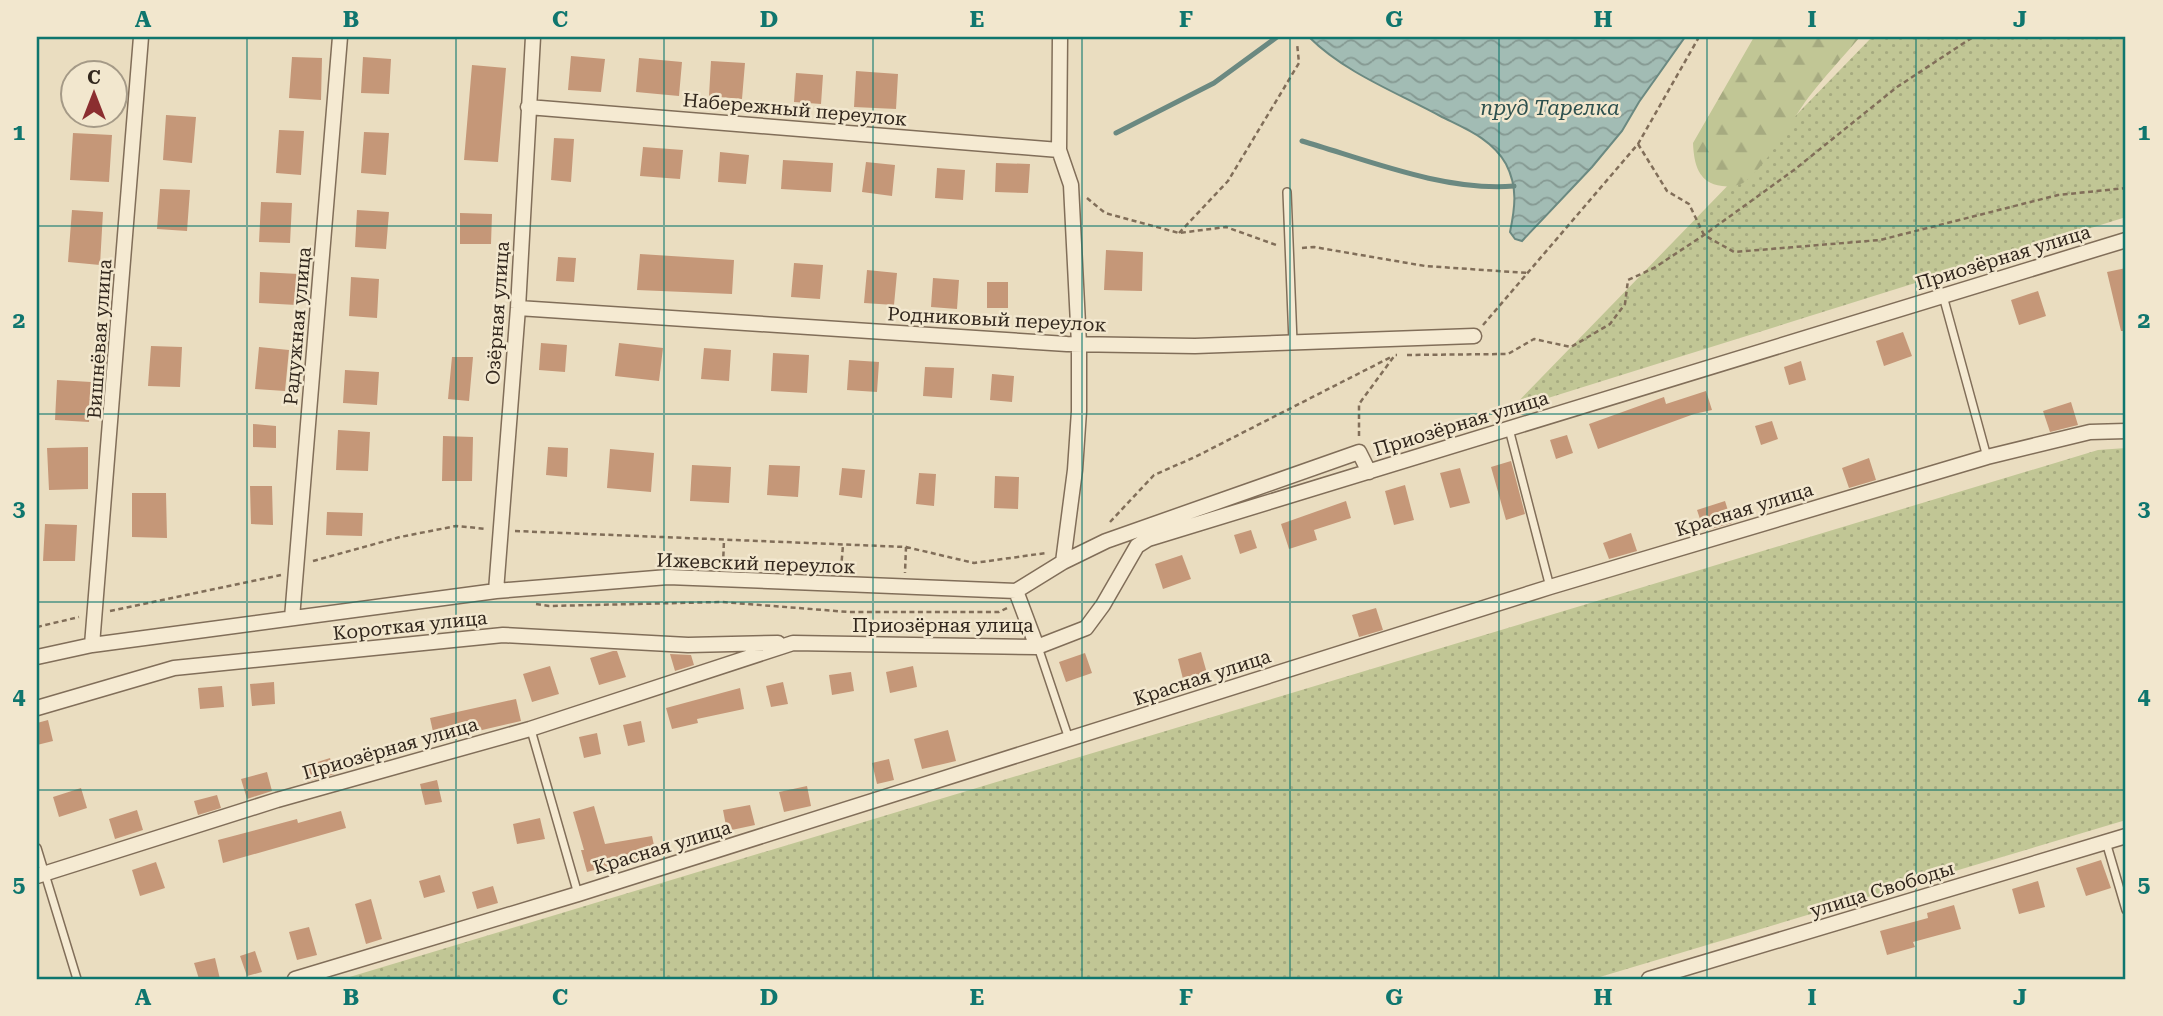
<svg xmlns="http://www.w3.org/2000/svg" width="2163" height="1016" viewBox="0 0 2163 1016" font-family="'Roboto Serif',serif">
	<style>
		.grass { fill: url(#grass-dots) }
		.forest { fill: url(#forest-firs) }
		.water { fill: url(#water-waves); stroke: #6b8981; stroke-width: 2 }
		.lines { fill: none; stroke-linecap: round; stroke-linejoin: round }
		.stream { stroke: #6b8981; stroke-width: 5 }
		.building { fill: #c59778 }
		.service-casing { stroke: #816e59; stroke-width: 10 }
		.minor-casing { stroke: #816e59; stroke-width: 17 }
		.path { stroke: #816e59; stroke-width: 2.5; stroke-dasharray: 5 3.5; stroke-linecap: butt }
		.service { stroke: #f5ead2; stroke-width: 7 }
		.minor { stroke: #f5ead2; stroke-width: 14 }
		.grid { fill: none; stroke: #0f766e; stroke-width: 2; stroke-opacity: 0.55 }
		.labels { text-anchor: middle; stroke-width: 5; stroke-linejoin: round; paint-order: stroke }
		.street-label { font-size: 19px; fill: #32271d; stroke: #f2e7ce }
		.water-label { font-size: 21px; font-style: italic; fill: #2d504e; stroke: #f2e7ce }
		.neatline { fill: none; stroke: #0f766e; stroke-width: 2.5 }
		.grid-label { font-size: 23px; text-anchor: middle; font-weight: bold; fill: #0f766e }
	</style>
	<defs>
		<pattern id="grass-dots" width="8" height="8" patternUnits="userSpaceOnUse" patternTransform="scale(1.75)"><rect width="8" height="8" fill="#c1c695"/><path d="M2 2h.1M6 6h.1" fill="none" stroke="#a6aa80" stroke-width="1.8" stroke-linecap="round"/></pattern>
		<pattern id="forest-firs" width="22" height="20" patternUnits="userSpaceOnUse" patternTransform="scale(1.75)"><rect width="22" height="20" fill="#c1c695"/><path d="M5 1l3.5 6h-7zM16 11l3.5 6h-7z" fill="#a6aa80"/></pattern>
		<pattern id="water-waves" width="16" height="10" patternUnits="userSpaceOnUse" patternTransform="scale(1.75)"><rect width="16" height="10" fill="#a2bcb4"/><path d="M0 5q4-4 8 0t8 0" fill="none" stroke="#859992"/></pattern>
	</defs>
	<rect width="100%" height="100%" fill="#eaddc0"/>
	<path class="grass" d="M1872,37H2126V217L1510,410Z
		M2126,448V820L1593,979H343L2098,450Z"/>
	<path class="forest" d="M1754,37H1860C1843,57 1824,77 1808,98C1792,120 1764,170 1743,183C1737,186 1729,187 1722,186C1698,183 1694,164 1693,143Z"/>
	<path class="water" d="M1309,37H1685L1639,102L1622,131L1592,167L1522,241L1515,239L1510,232C1515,208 1518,187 1506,164C1492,139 1466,129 1442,117C1398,93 1345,73 1309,37Z"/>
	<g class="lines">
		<path class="stream" d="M1116,133L1214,83L1277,37
			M1302,141C1367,160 1446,192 1514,186"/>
	</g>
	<path class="building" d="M571,56L605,59L601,92L568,90Z
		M292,57L322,58L321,100L289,98Z
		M363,57L391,59L389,94L361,93Z
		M639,58L682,62L679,96L636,92Z
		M711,61L745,63L742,99L709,96Z
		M472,65L506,68L498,162L464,160Z
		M856,71L898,74L896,109L854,107Z
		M796,73L823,75L821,104L794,102Z
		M166,115L196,117L192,163L163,160Z
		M279,130L304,131L301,175L276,173Z
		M364,132L389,133L386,175L361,173Z
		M73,133L112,135L109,182L70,180Z
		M554,138L574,139L571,182L551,180Z
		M643,147L683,150L680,179L640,176Z
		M720,152L749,155L746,184L718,182Z
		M783,160L833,163L831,192L781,189Z
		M866,162L895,165L892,196L862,192Z
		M996,163L1030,164L1028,193L995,192Z
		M937,168L965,170L963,200L935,198Z
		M160,189L190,190L187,231L157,229Z
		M261,202L292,203L290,243L259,242Z
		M72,210L103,212L100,265L68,262Z
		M357,210L389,212L386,249L355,247Z
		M460,213L492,214L491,244H460Z
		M1106,250L1143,252L1142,291L1104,290Z
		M640,254L734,260L732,294L637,290Z
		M558,257L576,258L574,282L556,281Z
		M794,263L823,265L820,299L791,297Z
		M2126,268V331H2121L2107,272Z
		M867,270L897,273L894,305L864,303Z
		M260,272L299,274L297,305L259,303Z
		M351,277L379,279L377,318L349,316Z
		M933,278L959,280L957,309L931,307Z
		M987,282H1008V308H987Z
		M2038,291L2046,316L2019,325L2011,300Z
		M1903,332L1912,356L1884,366L1876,341Z
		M541,343L567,345L565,372L539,370Z
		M619,343L663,348L659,381L615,376Z
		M151,346L182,347L180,387L148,386Z
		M259,347L289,350L285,391L255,389Z
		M704,348L731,350L729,381L701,379Z
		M773,353L809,355L807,393L771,391Z
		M452,357H473L469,401L448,399Z
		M849,360L879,362L877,392L847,390Z
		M1801,361L1806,380L1789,385L1784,367Z
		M925,367L954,368L952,398L923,396Z
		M345,370L379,372L377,405L343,403Z
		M992,374L1014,376L1012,402L990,400Z
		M57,380L91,382L89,422L55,420Z
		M1706,391L1712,410L1694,414L1598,449L1589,424L1664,397L1666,404Z
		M2071,402L2078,425L2050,432L2043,411Z
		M1772,421L1778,439L1761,445L1755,426Z
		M253,424L276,426V448L253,447Z
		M338,430L370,432L368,471L336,470Z
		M1567,435L1573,453L1556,459L1550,440Z
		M443,436L473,437L472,481H442Z
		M88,447V489L49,490L47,448Z
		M548,447L568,448L567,477L546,475Z
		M610,449L654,453L651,492L607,488Z
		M1869,458L1876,480L1849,488L1842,468Z
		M1511,461L1525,514L1506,520L1491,467Z
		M692,465L731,467L729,503L690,501Z
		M769,465L800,466L798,497L767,495Z
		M842,468L865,470L862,498L839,495Z
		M1460,468L1470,503L1450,508L1440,473Z
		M919,473L936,474L934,506L916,504Z
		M995,476L1019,477L1018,509L994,508Z
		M1405,485L1414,520L1394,525L1385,491Z
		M250,486H272L273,525L251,524Z
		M132,493H166L167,538L132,537Z
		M1346,501L1351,518L1314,530L1317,540L1289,549L1281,524Z
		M1725,501L1732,523L1704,531L1697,510Z
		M327,512L363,513L362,536L326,535Z
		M45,524L77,525L75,561H43Z
		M1251,530L1257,548L1240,554L1234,535Z
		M1631,533L1637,551L1609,559L1603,543Z
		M1182,555L1191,579L1163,589L1155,564Z
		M1376,608L1383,630L1359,637L1352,615Z
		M613,651H617L626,677L599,685L590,658Z
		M1201,652L1210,684L1186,691L1178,659Z
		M1085,653L1092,673L1066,682L1059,662Z
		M670,654L691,655L694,665L675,671Z
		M550,666L559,694L532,702L523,674Z
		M913,666L917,687L890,693L886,672Z
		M851,672L854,691L832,695L829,675Z
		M274,682L275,704L252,706L250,684Z
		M783,682L788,704L771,707L766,686Z
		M222,686L224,707L200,709L198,688Z
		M740,688L744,709L697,719L698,723L672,729L666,708Z
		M516,699L521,721L435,741L430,718Z
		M48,720L53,741L37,745V723Z
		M641,721L645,742L628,746L623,725Z
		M948,730L956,761L922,769L914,739Z
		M597,733L601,754L584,758L579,737Z
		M330,758L335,774L307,782L302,767Z
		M889,759L894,780L877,784L872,763Z
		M267,772L272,791L247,799L241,779Z
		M437,780L442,802L425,805L420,784Z
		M807,786L811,806L784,812L779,792Z
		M81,788L87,808L59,817L53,797Z
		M217,795L221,808L198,815L194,801Z
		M750,805L755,825L727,831L723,810Z
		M594,806L605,844L652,836L656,855L613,863V865L587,872L581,850H584L573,812Z
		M137,810L143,830L115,839L109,819Z
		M341,811L346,828L223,863L218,840L297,819L298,823Z
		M540,818L545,839L517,844L513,824Z
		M2101,860L2111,888L2086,896L2076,868Z
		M156,862L165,888L140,896L132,870Z
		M440,875L445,892L424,898L419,881Z
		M2038,881L2045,907L2019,914L2012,889Z
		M493,886L498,903L477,909L472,892Z
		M371,899L382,939L366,944L355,904Z
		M1954,905L1961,929L1913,942L1915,947L1887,955L1880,931L1928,918L1927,913Z
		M309,927L317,955L297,960L289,932Z
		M255,951L262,972L247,976L240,956Z
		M215,958L220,979H199L194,963Z"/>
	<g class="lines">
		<g class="service-casing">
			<path id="service" d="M1287,192L1293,342
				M1943,296L1987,457
				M1509,429L1550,587
				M1038,647L1069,739
				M531,730L578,894
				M2106,842L2126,910
				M37,848L77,979"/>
		</g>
		<g class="minor-casing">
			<path id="minor" d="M528,107L1059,150
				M518,308L1067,344L1195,346L1474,336
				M1063,562L1106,541L1359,452L1369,472
				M496,591L518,308L533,37
				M1016,591L1063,562L1075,470L1079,411V344L1071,185L1059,150L1060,37
				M1016,591L1037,647
				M292,618L340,37
				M92,645L141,37
				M37,657L92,645L496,591L668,577L1016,591
				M37,708L174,668L503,635L688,645L778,643
				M37,876L277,800L530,729L793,643L1037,647L1086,628L1103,605L1137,546L1148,539L2126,240
				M295,979L578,894L1550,587L1987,457L2090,432L2126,431
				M1649,979L2126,836"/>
		</g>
		<path class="path" d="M1638,144L1667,191L1689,204L1704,235L1734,252L1880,240L2058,195L2126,188
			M1087,198L1105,213L1179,233L1226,227L1279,246
			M1179,233L1228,181L1299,63L1297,43
			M1302,248L1314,247L1425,266L1528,273
			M1483,325L1638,144L1699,37
			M1407,355L1508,354L1534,339L1571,347L1610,324L1625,304L1628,280L1654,268L1704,235L1794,170L1897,87L1973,37
			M1359,436V404L1395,355H1397
			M1110,522L1154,475L1195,457L1391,357
			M515,531L906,547L905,573
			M906,547L974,563L1046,553
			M313,561L400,537L456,526L487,529
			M723,565L724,540
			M841,569L843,545
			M536,604L549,606L722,602L849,612H999L1007,608
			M110,611L281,575
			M37,627L79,617"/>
		<use href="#service" class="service"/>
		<use href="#minor" class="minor"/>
	</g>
	<path class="grid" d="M247,37V979M456,37V979M664,37V979M873,37V979M1082,37V979M1290,37V979M1499,37V979M1707,37V979M1916,37V979M37,226H2126M37,414H2126M37,602H2126M37,790H2126"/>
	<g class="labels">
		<g class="street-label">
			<text transform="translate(795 109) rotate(5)" y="7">Набережный переулок</text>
			<text transform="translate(2003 257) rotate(-17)" y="7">Приозёрная улица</text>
			<text transform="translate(497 313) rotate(-86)" y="7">Озёрная улица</text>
			<text transform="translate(997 319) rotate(3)" y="7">Родниковый переулок</text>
			<text transform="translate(297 326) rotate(-85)" y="7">Радужная улица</text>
			<text transform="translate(99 339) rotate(-86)" y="7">Вишнёвая улица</text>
			<text transform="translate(1461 423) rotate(-17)" y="7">Приозёрная улица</text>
			<text transform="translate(1744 509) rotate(-17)" y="7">Красная улица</text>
			<text transform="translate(756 563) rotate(2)" y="7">Ижевский переулок</text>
			<text transform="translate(410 625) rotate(-6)" y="7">Короткая улица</text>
			<text x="943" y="632">Приозёрная улица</text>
			<text transform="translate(1202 677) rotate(-18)" y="7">Красная улица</text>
			<text transform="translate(390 748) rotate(-16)" y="7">Приозёрная улица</text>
			<text transform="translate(662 847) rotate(-17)" y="7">Красная улица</text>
			<text transform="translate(1882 889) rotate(-17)" y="7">улица Свободы</text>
		</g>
		<g class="water-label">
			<text x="1550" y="115">пруд Тарелка</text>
		</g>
	</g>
	<rect width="2163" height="1016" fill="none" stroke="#f2e7ce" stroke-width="77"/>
	<g transform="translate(94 94)"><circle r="33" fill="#f2e7ce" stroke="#a59a87" stroke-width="2"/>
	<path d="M0-5L12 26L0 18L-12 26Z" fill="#8b2e30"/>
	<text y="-10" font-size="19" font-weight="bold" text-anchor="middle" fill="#32271d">С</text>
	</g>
	<rect x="38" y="38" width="2086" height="940" class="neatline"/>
	<g class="grid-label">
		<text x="143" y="27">A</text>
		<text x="351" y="27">B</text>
		<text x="560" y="27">C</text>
		<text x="769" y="27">D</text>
		<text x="977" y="27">E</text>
		<text x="1186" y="27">F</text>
		<text x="1394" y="27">G</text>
		<text x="1603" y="27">H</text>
		<text x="1812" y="27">I</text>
		<text x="2020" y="27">J</text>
		<text x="19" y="140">1</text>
		<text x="2144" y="140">1</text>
		<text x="19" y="328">2</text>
		<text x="2144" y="328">2</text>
		<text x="19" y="516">3</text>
		<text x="2144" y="516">3</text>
		<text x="19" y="704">4</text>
		<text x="2144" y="704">4</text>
		<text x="19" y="892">5</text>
		<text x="2144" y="892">5</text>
		<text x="143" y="1005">A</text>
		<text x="351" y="1005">B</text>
		<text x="560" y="1005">C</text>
		<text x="769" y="1005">D</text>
		<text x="977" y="1005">E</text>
		<text x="1186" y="1005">F</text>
		<text x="1394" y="1005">G</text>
		<text x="1603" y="1005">H</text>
		<text x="1812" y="1005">I</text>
		<text x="2020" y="1005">J</text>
	</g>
</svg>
